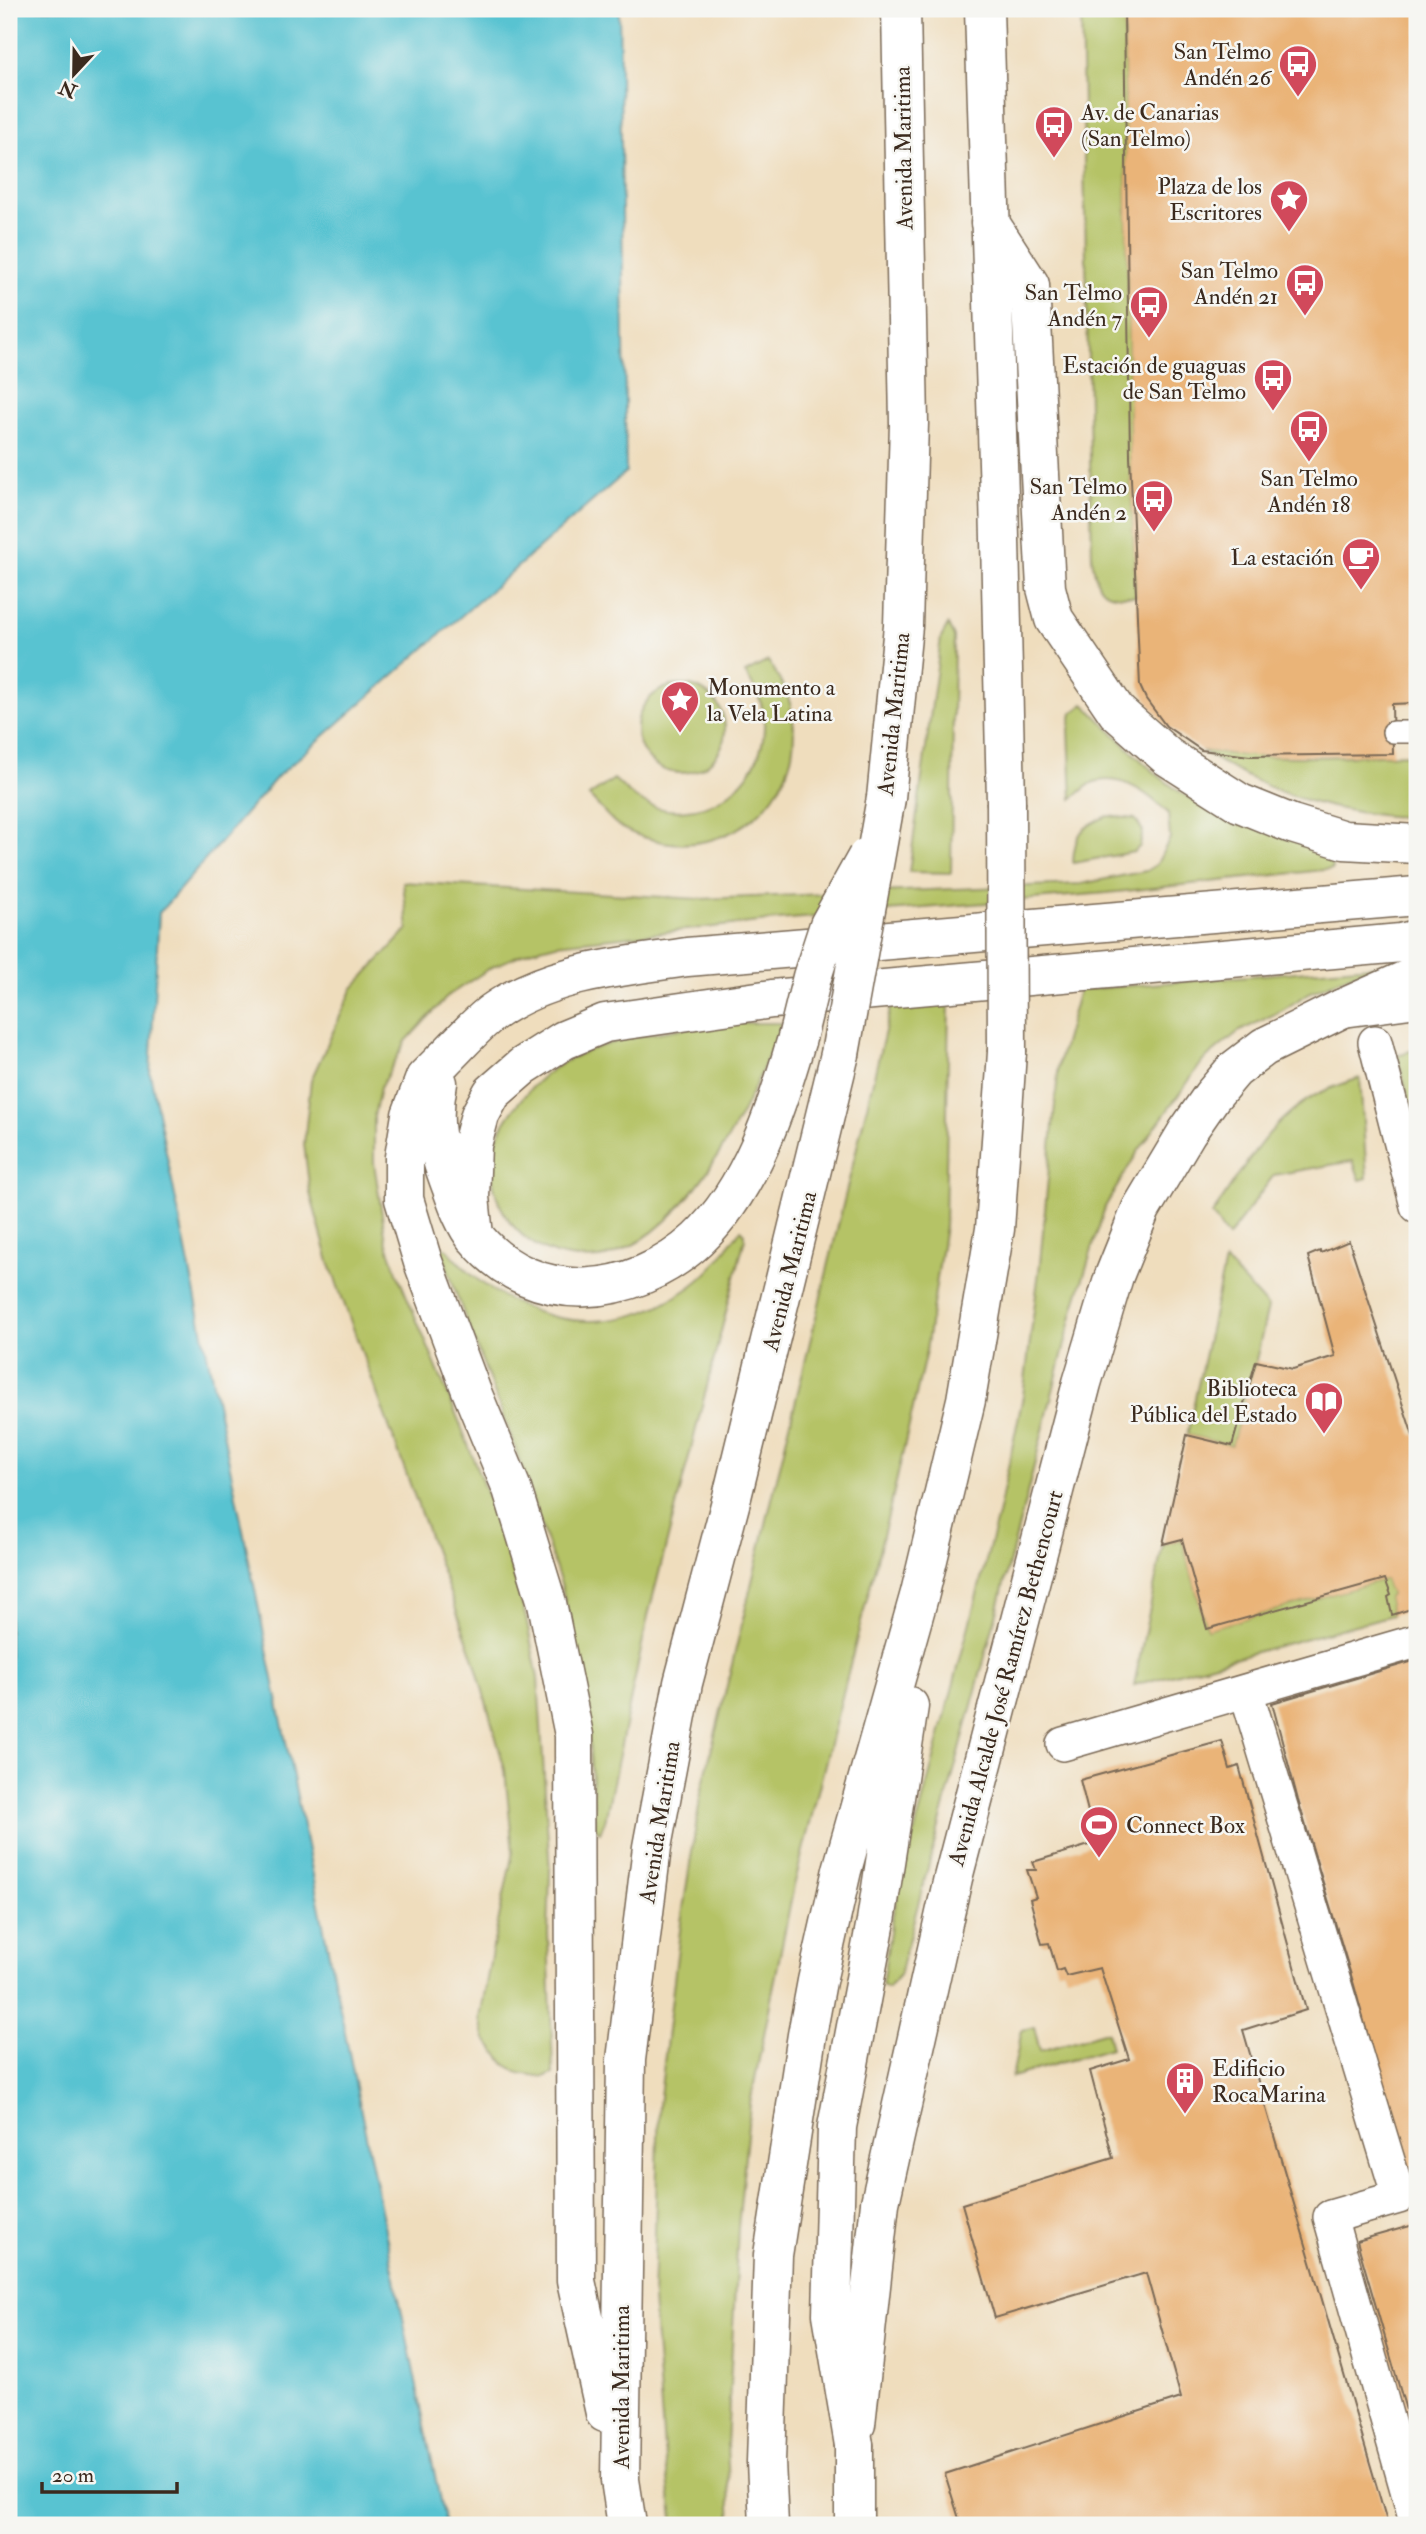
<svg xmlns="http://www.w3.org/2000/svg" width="1426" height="2534" viewBox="0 0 1426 2534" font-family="'IM FELL Double Pica',serif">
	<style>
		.green { fill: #b5c366; stroke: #787642; stroke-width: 2 }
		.water { fill: #58c3d1; stroke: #4a7678; stroke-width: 2 }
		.building { fill: #eab478 }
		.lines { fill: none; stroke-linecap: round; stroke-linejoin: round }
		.service-casing { stroke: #7a6956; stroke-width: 24 }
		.pedestrian-casing { stroke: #7a6956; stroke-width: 36 }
		.minor-casing { stroke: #7a6956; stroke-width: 41 }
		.tertiary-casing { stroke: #7a6956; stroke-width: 41 }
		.trunk-casing { stroke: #7a6956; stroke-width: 41 }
		.service { stroke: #fff; stroke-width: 21 }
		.pedestrian { stroke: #fff; stroke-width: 33 }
		.minor { stroke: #fff; stroke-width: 38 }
		.tertiary { stroke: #fff; stroke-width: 38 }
		.trunk { stroke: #fff; stroke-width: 38 }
		.trunk-bridge-casing { stroke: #7a6956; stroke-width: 41; stroke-linecap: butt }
		.trunk-bridge { stroke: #fff; stroke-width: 38 }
		.labels { text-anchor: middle; stroke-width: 5; stroke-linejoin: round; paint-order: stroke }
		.poi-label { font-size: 23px; fill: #3b2a1e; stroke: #f6f6f2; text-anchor: end }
		.street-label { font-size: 23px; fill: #3b2a1e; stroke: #f6f6f2 }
	</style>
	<rect width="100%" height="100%" fill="#f6f6f2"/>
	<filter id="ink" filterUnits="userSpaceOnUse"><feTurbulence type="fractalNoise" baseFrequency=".0143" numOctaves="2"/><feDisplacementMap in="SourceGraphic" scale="14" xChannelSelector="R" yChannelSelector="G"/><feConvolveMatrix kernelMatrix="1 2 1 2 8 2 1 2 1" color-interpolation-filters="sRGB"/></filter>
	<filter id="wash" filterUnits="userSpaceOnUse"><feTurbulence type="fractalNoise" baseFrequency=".00686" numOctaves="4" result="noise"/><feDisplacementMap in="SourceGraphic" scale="28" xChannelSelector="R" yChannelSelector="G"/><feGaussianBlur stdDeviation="1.57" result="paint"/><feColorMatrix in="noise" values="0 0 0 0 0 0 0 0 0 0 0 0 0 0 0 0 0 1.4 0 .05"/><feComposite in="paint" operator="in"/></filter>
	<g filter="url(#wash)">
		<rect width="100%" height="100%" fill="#efddbd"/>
		<path class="green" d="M1081,9H1124L1130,456L1136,596C1101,596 1098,594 1092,558Z
			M948,625L954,637L951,873L909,872L941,638Z
			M768,661C780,679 791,697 793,719C803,797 729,860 654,840C641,837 626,832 615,823C606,815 598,805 589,796L614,779C622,786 630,795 639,800C696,833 767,785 764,722C764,704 755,688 745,673Z
			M637 729a44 44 0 1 1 88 0a44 44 0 1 1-88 0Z
			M1084,704C1113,732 1147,770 1180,792C1226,821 1278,835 1330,852L1332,869L1107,893L778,920L556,944L529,951L492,967L449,995L406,1041L380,1088L374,1116V1163L386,1241L399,1278L459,1421L499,1526L526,1618L538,1678L550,1873L548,1934L553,2074L543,2077L519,2073L505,2064L484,2037L480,2018L492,1951L513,1852L505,1770L474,1659L329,1262L310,1193L304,1144L311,1080L353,988L408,929L403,882L699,899L1081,884L1146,871L1157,864L1170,838L1168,813C1150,795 1122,773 1094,782C1087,785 1078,794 1072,799L1069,730L1072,713Z
			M1201,750C1272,762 1346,755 1417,754V818C1334,814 1271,796 1201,750Z
			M1108,816L1135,819L1143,831L1140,846L1134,852L1073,863C1074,834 1082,826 1108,816Z
			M1383,965L1350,975L1309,993L1283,1010L1238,1032L1203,1061L1137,1153L1105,1207L1074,1308L997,1612L899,1975L888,1988L882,1985L892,1918L998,1515L1023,1396L1040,1263L1059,1062L1079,990Z
			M949,1000L945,1226L926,1351L892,1500L793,1890L750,2104L738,2228L727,2445L731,2525H674L664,2450L653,2299L659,2105L681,1922L701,1793L892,1002Z
			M714,1023H782C751,1101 696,1226 611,1255C596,1261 579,1259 564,1256C512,1246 479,1190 497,1139C504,1117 533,1082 553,1069C598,1038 661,1033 714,1023Z
			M1417,1049V1131L1397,1055Z
			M1360,1078L1367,1178L1360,1180L1353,1161L1274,1175L1228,1237L1212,1215C1243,1169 1271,1115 1324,1091C1336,1086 1348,1082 1360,1078Z
			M741,1230L745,1234V1238L648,1616L605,1821L600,1832L597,1830L595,1824L586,1695L562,1587L511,1436L457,1296L441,1249L443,1247L447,1249C501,1316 596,1345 673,1298C689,1289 707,1275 718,1260C726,1251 732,1239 741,1230Z
			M1225,1261L1268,1307L1256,1361L1232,1446L1187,1435Z
			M1182,1539L1207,1629L1385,1579L1391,1595L1388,1597L1392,1615L1134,1685L1163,1544Z
			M1034,2027L1040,2051L1107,2032L1111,2048L1012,2077L1022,2030Z"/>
		<path class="water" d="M9,9H619L626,472L278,776L159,913L150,1073L445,2525H9Z"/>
		<g id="blocks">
			<path class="building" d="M1124,9H1417V703L1392,704L1393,754L1250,756L1201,750L1166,726L1146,699L1140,686L1130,456Z
				M1349,1241L1413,1436L1416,1434L1417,1437V1607L1392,1615L1388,1597L1391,1595L1385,1579L1207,1629L1182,1539L1163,1544L1187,1435L1232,1446L1256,1361L1293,1369L1335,1356L1308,1256L1320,1251L1321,1253Z
				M1417,1660V2175L1407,2178L1354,1985L1298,1800L1272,1703Z
				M1222,1741L1230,1769L1239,1766L1306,2010L1243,2030L1388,2525H961L945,2474L1181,2398L1146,2273L995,2318L962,2204L1113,2158L1090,2071L1129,2059L1100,1968L1066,1976L1063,1969L1057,1971L1049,1943L1042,1944L1030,1899L1036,1897L1027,1870H1036L1033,1862L1096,1843L1080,1780Z
				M1417,2224V2448L1357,2241Z"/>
		</g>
	</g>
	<g filter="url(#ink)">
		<use href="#blocks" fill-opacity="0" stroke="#7a6956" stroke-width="2"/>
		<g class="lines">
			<g class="service-casing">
				<path id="service" d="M1393,732H1417"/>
			</g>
			<g class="pedestrian-casing">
				<path id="pedestrian" d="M1375,1042L1417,1206
					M1246,1691L1399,2197L1330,2217L1417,2525
					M1063,1744L1417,1641"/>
			</g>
			<g class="minor-casing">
				<path id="minor" d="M856,2424L880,2203L953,1878L1082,1383L1114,1276L1141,1209L1187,1132L1212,1096L1234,1070L1264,1047L1343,1008L1417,975"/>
			</g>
			<g class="tertiary-casing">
				<path id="tertiary" d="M1343,1008L1417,998
					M443,1060C459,1045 475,1025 493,1012C549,972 621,967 687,957L1417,896
					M854,2445V2525"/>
			</g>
			<g class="trunk-casing">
				<path id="trunk" d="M984,9L999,496L1006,802
					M990,223L1030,285L1046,588L1054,619L1117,712L1168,757L1240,803L1292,824L1344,840L1417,844
					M886,798L903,626L909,423L901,9
					M443,1060L425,1078L411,1115L404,1157V1199L423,1262L471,1390L512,1489L547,1603L574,1735L576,2281L605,2413
					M438,1083C430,1123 437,1149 451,1186C457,1203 464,1224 476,1238C535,1309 634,1298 697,1240C751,1189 777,1107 797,1038
					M474,1236L470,1197L472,1145L480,1115L492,1093L523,1066L564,1040L605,1023L772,999L1401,943L1417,939
					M854,2445L832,2314L837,2127L876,1921L909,1706
					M627,2525L620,2480L626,2060L652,1847L683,1683L731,1501L840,1054
					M769,2525L766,2462L773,2255L807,2035L817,1981L842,1870L920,1593L966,1400L995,1229L1007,1052"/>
			</g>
			<use href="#service" class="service"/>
			<use href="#pedestrian" class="pedestrian"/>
			<use href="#minor" class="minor"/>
			<use href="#tertiary" class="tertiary"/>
			<use href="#trunk" class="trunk"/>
			<g class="trunk-bridge-casing">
				<path id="trunk-bridge" d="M1006,802L1007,1052
					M797,1038L812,977L829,925L867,857
					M840,1054L886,798"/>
			</g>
			<use href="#trunk-bridge" class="trunk-bridge"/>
		</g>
	</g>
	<defs>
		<g id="bus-pin" transform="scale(2.0125)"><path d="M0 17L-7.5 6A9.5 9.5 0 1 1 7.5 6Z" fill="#d1495b" stroke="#f6f6f2"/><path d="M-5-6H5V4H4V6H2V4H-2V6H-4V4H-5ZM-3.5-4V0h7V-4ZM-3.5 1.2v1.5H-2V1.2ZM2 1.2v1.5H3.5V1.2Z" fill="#fff"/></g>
		<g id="sight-pin" transform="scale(2.0125)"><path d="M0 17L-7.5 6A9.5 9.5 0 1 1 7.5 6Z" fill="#d1495b" stroke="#f6f6f2"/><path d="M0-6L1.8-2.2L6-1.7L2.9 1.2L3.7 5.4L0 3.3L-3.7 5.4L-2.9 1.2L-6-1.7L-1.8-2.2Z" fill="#fff"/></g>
		<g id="cafe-pin" transform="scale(2.0125)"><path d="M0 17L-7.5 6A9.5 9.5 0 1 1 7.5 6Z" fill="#d1495b" stroke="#f6f6f2"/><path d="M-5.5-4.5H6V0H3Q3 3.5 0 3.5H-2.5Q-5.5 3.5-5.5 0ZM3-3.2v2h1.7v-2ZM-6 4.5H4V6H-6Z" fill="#fff"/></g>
		<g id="library-pin" transform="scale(2.0125)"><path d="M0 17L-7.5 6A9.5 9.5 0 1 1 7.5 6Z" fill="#d1495b" stroke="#f6f6f2"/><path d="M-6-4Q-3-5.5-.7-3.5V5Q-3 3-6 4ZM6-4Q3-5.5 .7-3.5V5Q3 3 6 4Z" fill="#fff"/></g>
		<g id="stadium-pin" transform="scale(2.0125)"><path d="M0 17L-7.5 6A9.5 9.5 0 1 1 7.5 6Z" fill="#d1495b" stroke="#f6f6f2"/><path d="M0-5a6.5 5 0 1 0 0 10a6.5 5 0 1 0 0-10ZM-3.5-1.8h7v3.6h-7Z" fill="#fff"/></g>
		<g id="building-pin" transform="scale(2.0125)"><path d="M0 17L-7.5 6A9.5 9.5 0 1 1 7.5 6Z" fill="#d1495b" stroke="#f6f6f2"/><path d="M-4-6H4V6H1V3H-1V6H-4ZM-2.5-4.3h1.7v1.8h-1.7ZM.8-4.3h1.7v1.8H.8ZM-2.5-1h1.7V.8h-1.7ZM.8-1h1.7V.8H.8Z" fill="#fff"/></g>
	</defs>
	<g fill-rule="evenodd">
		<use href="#bus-pin" x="1298" y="64"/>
		<use href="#bus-pin" x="1054" y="125"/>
		<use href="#sight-pin" x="1289" y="199"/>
		<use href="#bus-pin" x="1305" y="283"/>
		<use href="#bus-pin" x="1149" y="305"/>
		<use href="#bus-pin" x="1273" y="378"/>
		<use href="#bus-pin" x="1309" y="429"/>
		<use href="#bus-pin" x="1154" y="499"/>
		<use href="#cafe-pin" x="1361" y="557"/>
		<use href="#sight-pin" x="680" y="700"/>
		<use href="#library-pin" x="1324" y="1401"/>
		<use href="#stadium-pin" x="1099" y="1825"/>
		<use href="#building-pin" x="1185" y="2081"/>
	</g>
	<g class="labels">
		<g class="poi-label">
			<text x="1271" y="59">San Telmo<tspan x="1271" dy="26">Andén 26</tspan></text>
			<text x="1081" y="120" text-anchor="start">Av. de Canarias<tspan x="1081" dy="26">(San Telmo)</tspan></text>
			<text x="1262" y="194">Plaza de los<tspan x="1262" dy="26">Escritores</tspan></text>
			<text x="1278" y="278">San Telmo<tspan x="1278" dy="26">Andén 21</tspan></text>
			<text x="1122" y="300">San Telmo<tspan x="1122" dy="26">Andén 7</tspan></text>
			<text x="1246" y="373">Estación de guaguas<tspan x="1246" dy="26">de San Telmo</tspan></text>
			<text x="1309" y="486" text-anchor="middle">San Telmo<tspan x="1309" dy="26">Andén 18</tspan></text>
			<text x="1127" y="494">San Telmo<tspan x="1127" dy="26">Andén 2</tspan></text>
			<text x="1334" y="565">La estación</text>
			<text x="707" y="695" text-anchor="start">Monumento a<tspan x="707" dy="26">la Vela Latina</tspan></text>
			<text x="1297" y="1396">Biblioteca<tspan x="1297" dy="26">Pública del Estado</tspan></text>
			<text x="1126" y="1833" text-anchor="start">Connect Box</text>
			<text x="1212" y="2076" text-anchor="start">Edificio<tspan x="1212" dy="26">RocaMarina</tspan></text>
		</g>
		<g class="street-label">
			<text transform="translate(903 148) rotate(-91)" y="8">Avenida Maritima</text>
			<text transform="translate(893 714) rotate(-84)" y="8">Avenida Maritima</text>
			<text transform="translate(789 1271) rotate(-76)" y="8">Avenida Maritima</text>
			<text transform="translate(1005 1678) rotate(-75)" y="8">Avenida Alcalde José Ramírez Bethencourt</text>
			<text transform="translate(659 1822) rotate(-81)" y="8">Avenida Maritima</text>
			<text transform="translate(621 2387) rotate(-90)" y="8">Avenida Maritima</text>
		</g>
	</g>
	<rect width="1426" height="2534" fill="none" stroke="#f6f6f2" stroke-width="35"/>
	<g transform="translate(74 74) rotate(202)" stroke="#f6f6f2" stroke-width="5" paint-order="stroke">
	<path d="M0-5L12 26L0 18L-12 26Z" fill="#3b2a1e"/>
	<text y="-10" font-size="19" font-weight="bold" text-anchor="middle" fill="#3b2a1e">N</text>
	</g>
	<path d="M42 2482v10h135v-10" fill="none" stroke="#3b2a1e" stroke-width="3.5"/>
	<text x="52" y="2482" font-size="21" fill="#3b2a1e" stroke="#f6f6f2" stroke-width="5" paint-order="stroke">20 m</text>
</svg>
